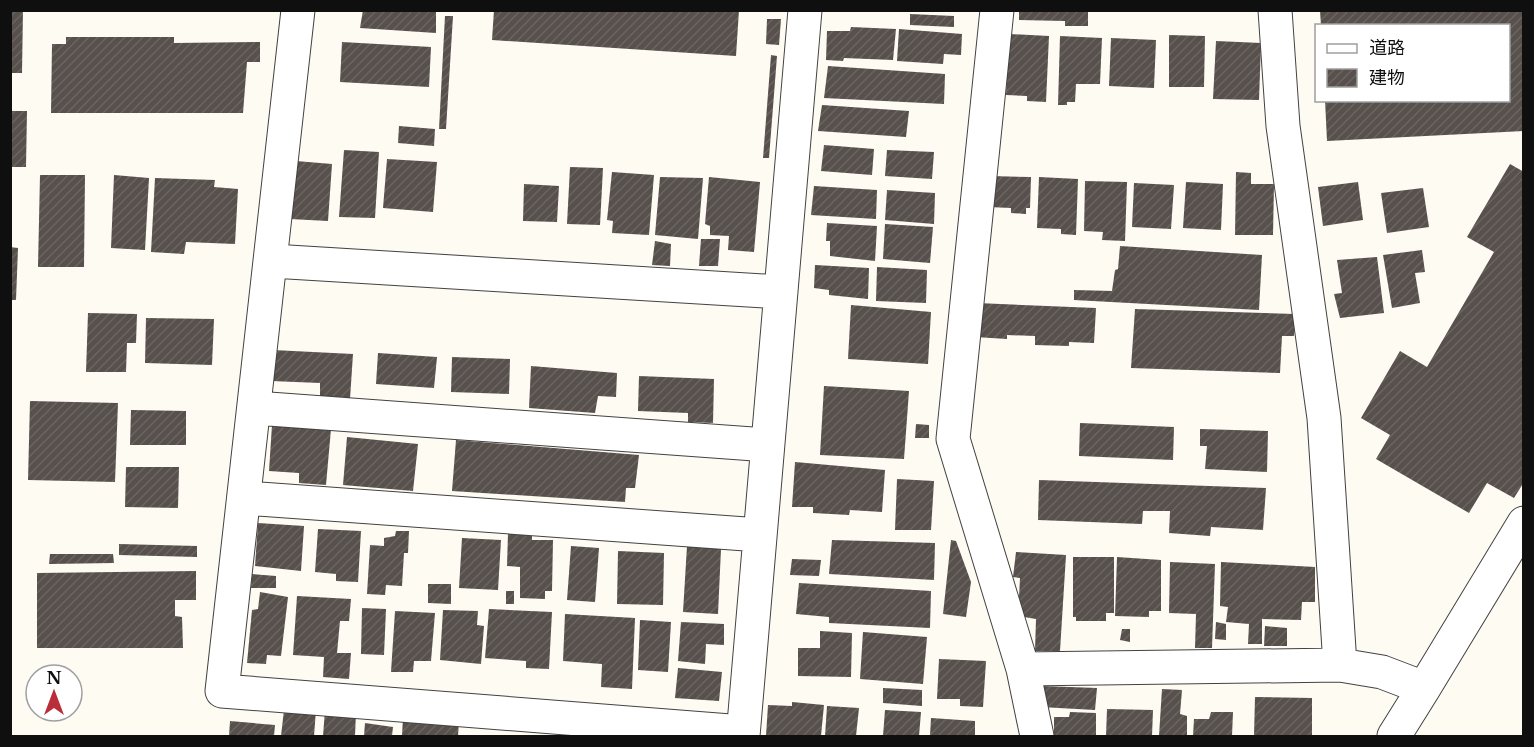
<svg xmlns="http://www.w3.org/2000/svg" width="1534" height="747" viewBox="0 0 1534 747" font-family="'Libre Baskerville','Noto Sans JP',serif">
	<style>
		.building { fill: url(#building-hatch) }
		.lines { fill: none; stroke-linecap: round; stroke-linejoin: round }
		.minor-casing { stroke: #424242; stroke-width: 35 }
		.minor { stroke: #fff; stroke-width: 33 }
	</style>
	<defs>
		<pattern id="building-hatch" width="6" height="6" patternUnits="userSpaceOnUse" patternTransform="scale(1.5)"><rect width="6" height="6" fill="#57504c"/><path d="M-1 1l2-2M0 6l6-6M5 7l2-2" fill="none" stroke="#6a6561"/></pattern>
	</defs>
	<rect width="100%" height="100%" fill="#fefbf2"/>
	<path class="building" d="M10,10H23L22,73H10Z
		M363,10H436V33L360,28Z
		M494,10H739L736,56L492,40Z
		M1019,10H1088V26H1065V21L1019,20Z
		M1320,10H1524V131L1327,141L1325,100H1508V26H1321Z
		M910,14L954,16V27L910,25Z
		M445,16H453L446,129H439Z
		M767,19H781L779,45L766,44Z
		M851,27L896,29L893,60L844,58L843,61L826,60L827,31H850Z
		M899,29L962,34L961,55L944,54L943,64L897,61Z
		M1009,34L1049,36L1046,102L1027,101V96L1006,95Z
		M1169,35L1205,36L1204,87H1169Z
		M1060,36L1102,38L1100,84H1076L1075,102H1067V105H1058Z
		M66,37H174V43L260,42V62H247L243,113H51L52,44H66Z
		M1111,38L1156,40L1154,88L1109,86Z
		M1216,41L1261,43L1259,100L1213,99Z
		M342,42L431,47L429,87L340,82Z
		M771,55L777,56L769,158H763Z
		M828,66L945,74L944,104L824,98Z
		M822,105L909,111L906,137L818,131Z
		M10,111H27L26,167H10Z
		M399,126L435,129L434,146L398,143Z
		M824,145L874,149L872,175L821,171Z
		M344,150L379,152L375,218L339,217Z
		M887,150L934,152L932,179L885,176Z
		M387,159L437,162L433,212L383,208Z
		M296,161L332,164L328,221L290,219Z
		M1510,164L1524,172V482L1514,498L1487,483L1469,513L1376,459L1390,435L1361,418L1400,351L1427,367L1494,252L1467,237Z
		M570,167L603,168L600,225L567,224Z
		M612,172L654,175L649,235L612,233L613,221L607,220Z
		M1236,172L1251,173V184H1274L1273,235H1235Z
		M40,175H85L84,267H38Z
		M114,175L149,178L145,250L111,248Z
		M990,176L1031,177L1030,208H1026V214L1011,213V208L988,207Z
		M660,177L703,178L698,239L655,235Z
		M709,177L760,182L754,252L728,250L729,236L710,235V226L705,224Z
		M1039,177L1078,179L1076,235L1061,234V229L1037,228Z
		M155,178L215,180L214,187L238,189L235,244L186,242L184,254L151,252Z
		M1085,181L1127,182L1125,241L1102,240L1103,232L1084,231Z
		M1186,182L1223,184L1221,230L1183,228Z
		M1358,182L1363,220L1323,226L1318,187Z
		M1134,183L1174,185L1171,229L1132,227Z
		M524,184L559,186L557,222L523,221Z
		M814,186L877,190L876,219L811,215Z
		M1423,188L1429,227L1387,233L1381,193Z
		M887,190L935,193L934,224L885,220Z
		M827,223L877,226L875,261L830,256V241H826Z
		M885,224L933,227L930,263L883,259Z
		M701,239H720L718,266H699Z
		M655,241L671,244L670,266L652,265Z
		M1120,246L1262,255L1259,310L1074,300V290L1112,291L1115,270L1118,269Z
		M10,247L18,248L16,300H10Z
		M1422,250L1425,272L1415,273L1420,303L1392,308L1383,255Z
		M1377,257L1384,313L1340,318L1334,294L1342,293L1337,260Z
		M815,265L869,268L868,299L829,295V290L814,288Z
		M877,267L927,270L926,303L876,301Z
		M977,303L1096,308L1094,343L1069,342V346L1035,345V336L1007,335V339L975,337Z
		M851,305L931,312L928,364L848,359Z
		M1135,309L1295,314L1294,336H1282L1280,373L1131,368Z
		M88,313L137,314L136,343H127L126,372H86Z
		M146,318L214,319L212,365L145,363Z
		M273,350L353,354L350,399L320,397V383L271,381Z
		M378,353L437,357L434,388L376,384Z
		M452,357L510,359L509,394L451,392Z
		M531,366L617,373L616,397L598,396L595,413L529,408Z
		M639,376L714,379L713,423L688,422V413L638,411Z
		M824,386L909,391L904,459L820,455Z
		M30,401L118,403L115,482L28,480Z
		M131,410L186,411V445H130Z
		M1080,423L1174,427L1173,460L1079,456Z
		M916,424L929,425V438H915Z
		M272,425L331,429L326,485L299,483V473L269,471Z
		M1200,429L1268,431L1267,472L1205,469L1207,446H1200Z
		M347,437L418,444L413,491L343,485Z
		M456,440L639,455L635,488H626L625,502L452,491Z
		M795,462L885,470L882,512L850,510L849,515L813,513V507H792Z
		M126,467H179L178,508L125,507Z
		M897,479L934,481L931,530H895Z
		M1039,480L1266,488L1263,530L1211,527L1210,536L1169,533L1170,511H1143L1142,524L1038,520Z
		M258,523L304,526L301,571L255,566Z
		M318,529L361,531L358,582L336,581V574L315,572Z
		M396,531H409L408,553H404L402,586L386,585L385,595L367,594L370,545L384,546V538L395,536Z
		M508,533L532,534V540H553L552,591H545V599L520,598V567L507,566Z
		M462,538L501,540L498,590L459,588Z
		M832,540L935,543L934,580L829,574Z
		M951,540L956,541L971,582L966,617L943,614Z
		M119,544L197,546V557L119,555Z
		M571,546L599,548L595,602L567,600Z
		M687,546L721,549L718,614L683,612Z
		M618,551L664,553L663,605L617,604Z
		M1016,552L1066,555L1060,651H1035L1036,619L1018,616L1020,578L1013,577Z
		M50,554H113L114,563L49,564Z
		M1073,557H1114V613H1106V621H1076V617H1073Z
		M1117,557L1161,560V611H1149V617L1115,616Z
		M792,559L821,560L819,576L790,575Z
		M1170,562L1215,564L1212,648H1195L1196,614L1169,613Z
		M1221,562L1315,567V602H1302L1301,620L1262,619V644H1248L1249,624L1226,622L1228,607L1220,606Z
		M196,571V600H175V616L182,617L183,648H37V573Z
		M252,574L276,576V588H251Z
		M799,583L931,591L930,628L829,623V617L796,614Z
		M428,584H451V604L428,603Z
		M506,591H514V604H506Z
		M260,592L288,597L281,656L267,655L266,664L247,663L252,610L258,609Z
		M297,596L351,599L349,621H340L337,653H351L349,679L323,677L324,657L293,655Z
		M362,608L386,609L384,655L361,654Z
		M489,609L552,612L549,669L526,668V661L485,658Z
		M443,610L478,611L477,625L484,626L481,664L440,660Z
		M395,611L435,613L431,661H414L413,672H391Z
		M565,614L635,618L632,689L601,687L602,664L563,661Z
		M640,620L671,622L668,672L638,670Z
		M681,622L724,624V645L706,644L705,664L678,661Z
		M1216,622L1226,624V640L1215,639Z
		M1265,626L1287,628V646H1264Z
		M1122,629H1130V642L1120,640Z
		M820,631L852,633L851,677L798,676V648H820Z
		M863,632L927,637L923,684L860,679Z
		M939,659L986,661L983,707L960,706V699H937Z
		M678,668L722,672L719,701L675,698Z
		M1042,686L1097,688L1095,710L1041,707Z
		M883,688L922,690V706L883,703Z
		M1162,689L1182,690L1180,714L1187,716V736H1159Z
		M1255,697L1312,698V736H1254Z
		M792,702L824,705L821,736H766L768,705L792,706Z
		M827,706L859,708L856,736H825Z
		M1107,709L1153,710L1152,736H1106Z
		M284,710H316L314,736H281Z
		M325,710L356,712L355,736H323Z
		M885,710L921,712L919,736H883Z
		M1070,712L1096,713V736H1054V717H1069Z
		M1211,712H1233L1232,736H1193L1194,719H1209Z
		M403,717L459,721L458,736H402Z
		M931,718L975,721V736H930Z
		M230,721L275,725L274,736H229Z
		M365,723L393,727L392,736H364Z"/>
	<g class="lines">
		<g class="minor-casing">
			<path id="minor" d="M298,10L222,691L743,732
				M997,10L953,439L1023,669L1037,736
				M1275,10L1283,126L1324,418L1340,665
				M272,261L781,292
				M255,408L767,445
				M245,498L760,535
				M1023,669L1340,665L1382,672L1424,688L1524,523
				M743,736L805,10
				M1394,736L1424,688"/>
		</g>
		<use href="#minor" class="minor"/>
	</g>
	<rect width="1534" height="747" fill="none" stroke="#0f0f0f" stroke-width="24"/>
	<rect x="1315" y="24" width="195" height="78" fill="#ffffff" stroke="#9f9f9f" stroke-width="1.5"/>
	<rect x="1327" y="44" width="30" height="9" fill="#ffffff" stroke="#9f9f9f" stroke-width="1.5"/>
	<text x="1369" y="54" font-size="18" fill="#0f0f0f">道路</text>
	<rect x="1327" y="69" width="30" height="18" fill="url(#building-hatch)" stroke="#9f9f9f" stroke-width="1.5"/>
	<text x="1369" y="84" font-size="18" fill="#0f0f0f">建物</text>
	<g transform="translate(54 693)"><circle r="28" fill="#ffffff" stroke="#9f9f9f" stroke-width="1.5"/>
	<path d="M0-4.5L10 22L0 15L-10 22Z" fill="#b92e39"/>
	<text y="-9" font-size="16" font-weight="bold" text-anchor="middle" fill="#0f0f0f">N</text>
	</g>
</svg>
